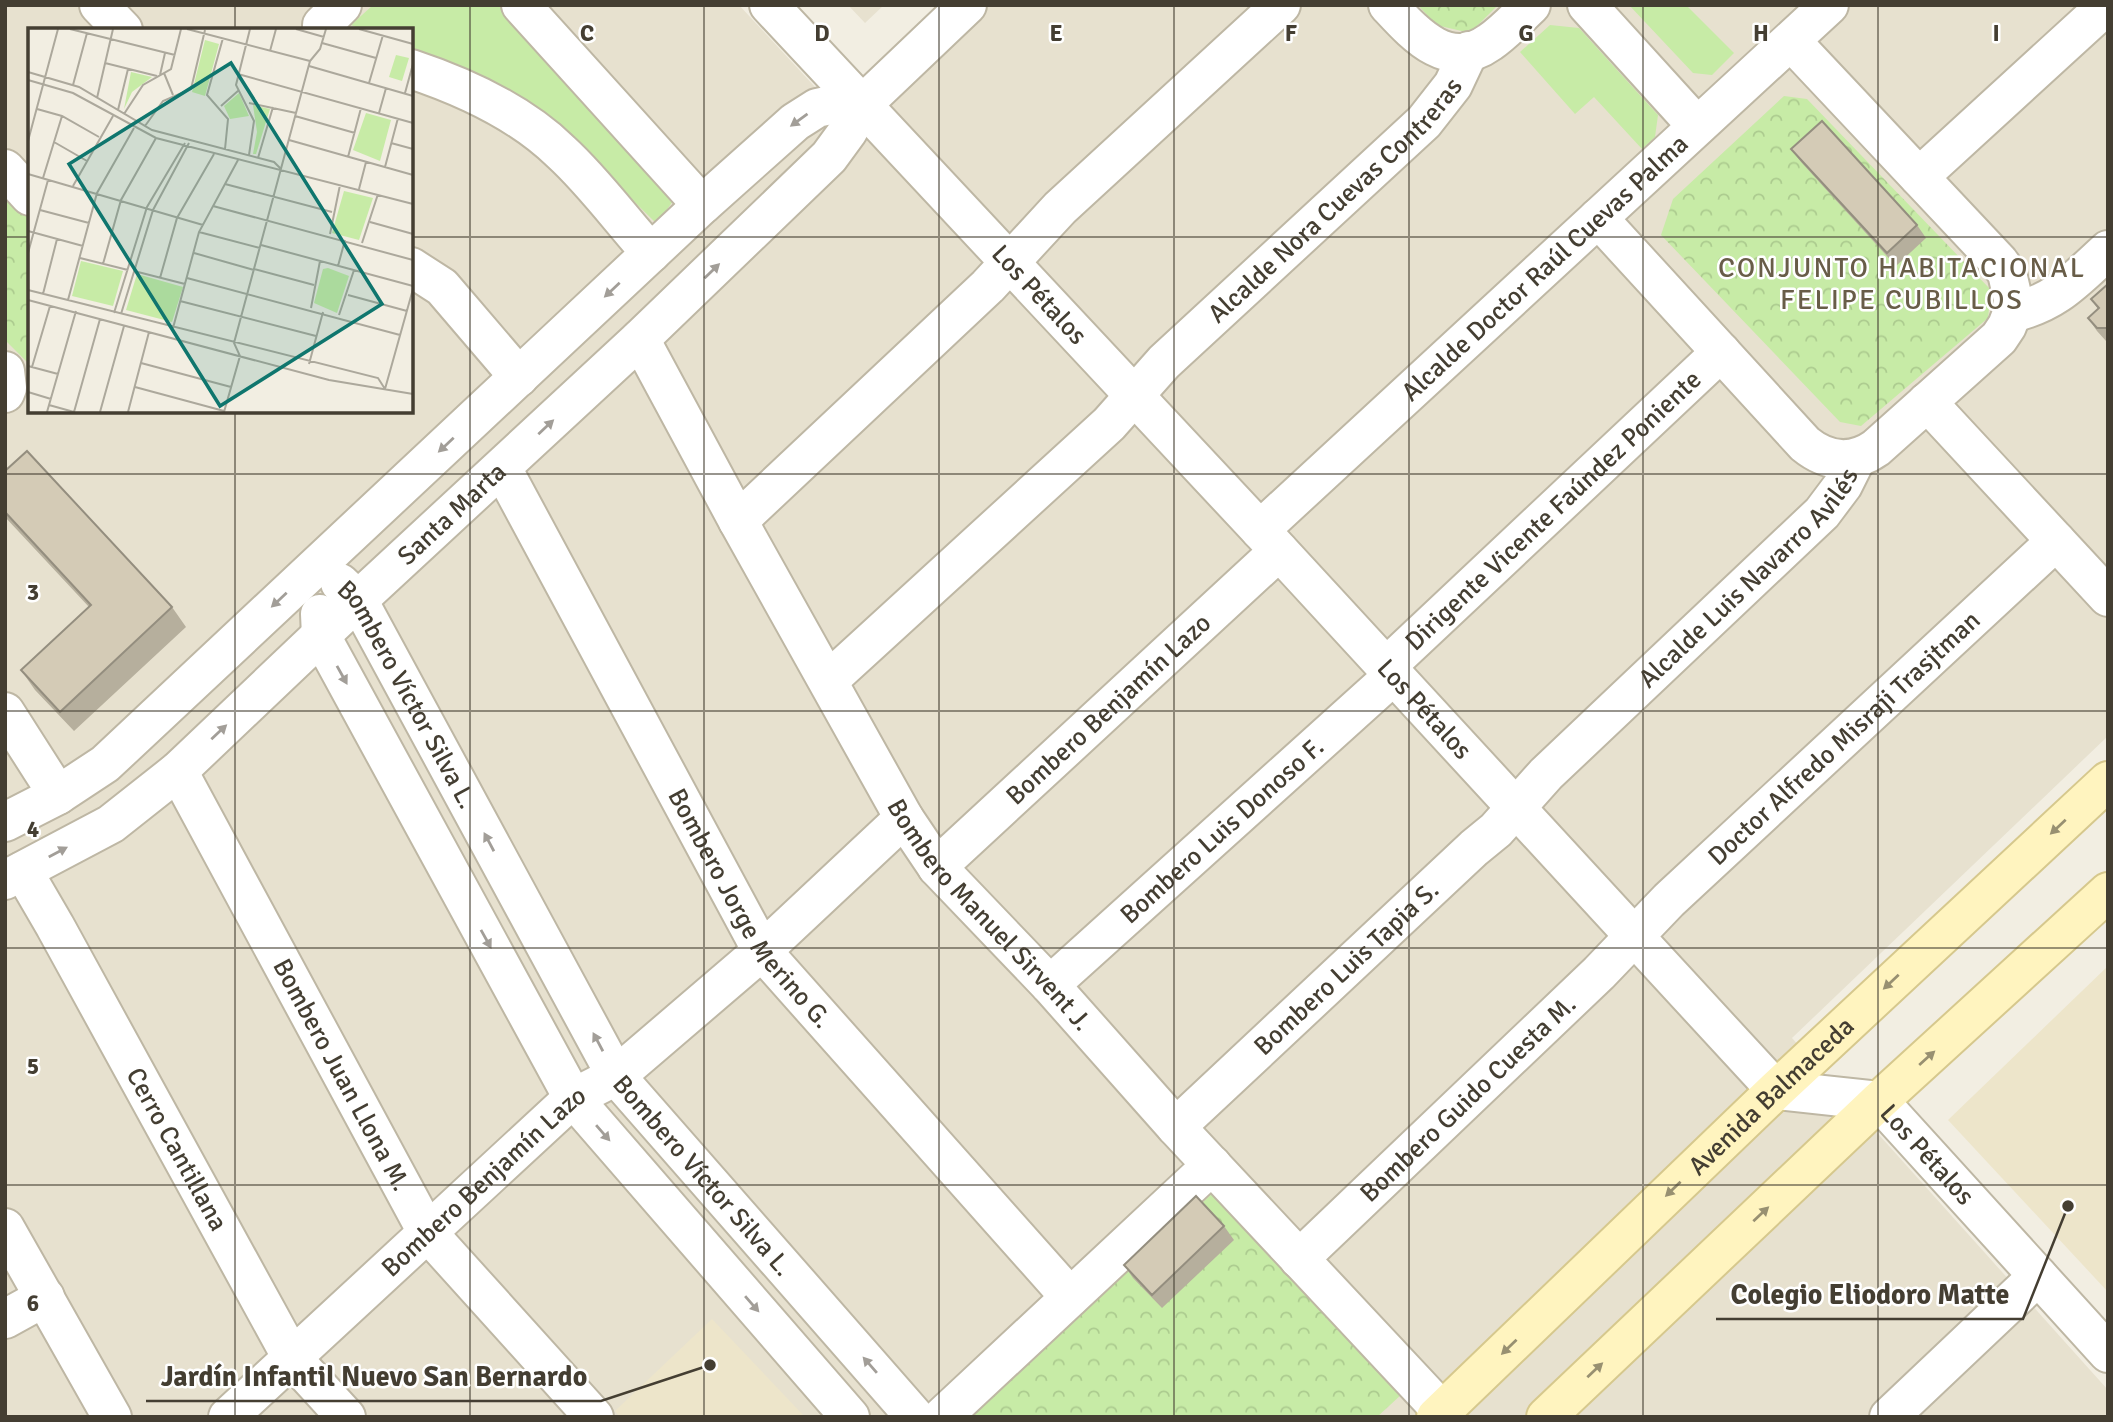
<svg xmlns="http://www.w3.org/2000/svg" width="2113" height="1422" viewBox="0 0 2113 1422" font-family="Signika,sans-serif">
	<style>
		.residential { fill: #e7e1cf; fill-rule: evenodd }
		.education { fill: #ede5ca }
		.grass { fill: #c7eba6 }
		.park { fill: url(#park-crowns) }
		.lines { fill: none; stroke-linecap: round; stroke-linejoin: round }
		.street-casing { stroke: #beb7a4; stroke-width: 42 }
		.secondary-casing { stroke: #d6c88d; stroke-width: 42 }
		.street { stroke: #fff; stroke-width: 38 }
		.secondary { stroke: #fff4bf; stroke-width: 38 }
		.wall { fill: #b6af9d }
		.building { fill: #d4cbb6; stroke: #948e7f; stroke-width: 2 }
		.oneway { fill: #a29e98 }
		.oneway2 { fill: #989071 }
		.grid { fill: none; stroke: #443e32; stroke-width: 2; stroke-opacity: 0.55 }
		.labels { text-anchor: middle; stroke-width: 5; stroke-linejoin: round; paint-order: stroke }
		.street-label { font-size: 26px; fill: #443e32; stroke: #fff }
		.neighbourhood-label { font-size: 28px; letter-spacing: 2px; fill: #685d48; stroke: #fff }
		.inset-road { fill: none; stroke: #aca89c; stroke-width: 2 }
		.view { fill: #0f766e; fill-opacity: 0.15; stroke: #0f766e; stroke-width: 3.5 }
		.inset-edge { fill: none; stroke: #443e32; stroke-width: 3.5 }
		.grid-label { font-size: 23px; text-anchor: middle; font-weight: bold; fill: #443e32; stroke: #fff; stroke-width: 5; stroke-linejoin: round; paint-order: stroke }
		.leader { fill: none; stroke: #443e32; stroke-width: 2.5 }
		.callout-dot { fill: #443e32; stroke: #fff; stroke-width: 2.5 }
		.callout-label { font-size: 28px; text-anchor: middle; font-weight: bold; fill: #443e32; stroke: #fff; stroke-width: 5; stroke-linejoin: round; paint-order: stroke }
	</style>
	<defs>
		<pattern id="park-crowns" width="20" height="18" patternUnits="userSpaceOnUse" patternTransform="scale(1.75)"><rect width="20" height="18" fill="#c7eba6"/><path d="M2 6a3 3 0 1 1 6 0M12 15a3 3 0 1 1 6 0" fill="none" stroke="#accb8f"/></pattern>
	</defs>
	<rect width="100%" height="100%" fill="#f2eee2"/>
	<path class="residential" d="M5,5H739L841,115L962,5H2108V736L1792,1038L2108,1390V1417H5ZM30,30H411V411H30Z
		M848,5H884L865,23Z"/>
	<path class="education" d="M2108,966V1292L1948,1120Z
		M712,1319L805,1417H620L615,1411Z"/>
	<path class="grass" d="M373,5H499L673,201L657,224L540,109L411,47V30H363L351,25Z
		M1629,5H1686L1734,53L1712,75L1693,73Z
		M1550,25L1579,28L1658,115L1655,137L1642,149L1594,97L1575,114L1520,52Z"/>
	<path class="park" d="M1418,5H1498L1470,33L1436,25Z
		M1784,96L1807,99L1991,290L1988,318L1861,426L1840,422L1661,235L1673,199Z
		M5,190L30,216L29,364L5,340Z
		M1217,1189L1402,1394L1377,1417H971Z"/>
	<g class="lines">
		<g class="street-casing">
			<g id="street">
				<path d="M99,5L123,30"/>
				<path d="M521,5L702,205"/>
				<path id="s1" d="M769,5L1260,530L1776,1090L1879,1101L2108,1353"/>
				<path d="M1388,5C1415,34 1448,72 1490,42C1505,32 1518,17 1531,5"/>
				<path d="M1587,5L1697,126"/>
				<path d="M322,30V25L342,5"/>
				<path d="M411,69C465,87 520,112 561,152C593,181 622,221 651,253"/>
				<path d="M5,169L30,196"/>
				<path d="M1919,177L2107,5"/>
				<path d="M1598,218L1805,444C1827,462 1852,465 1876,448L1999,338L2007,326L2012,313L2013,299L2007,273L1999,262L1791,41"/>
				<path d="M411,267L442,287L519,377"/>
				<path d="M2012,313C2057,302 2075,280 2108,250"/>
				<path id="s2" d="M640,339L738,521L904,818L937,867L1050,985L1176,1127L1442,1411"/>
				<path d="M5,371L7,388L5,393"/>
				<path d="M1927,402L2108,597"/>
				<path id="s3" d="M502,468L762,951L1070,1297"/>
				<path d="M738,521L988,286L1060,208L1281,5"/>
				<path id="s4" d="M1260,530L1829,5"/>
				<path id="s5" d="M340,583L358,600L616,1076L915,1417"/>
				<path d="M320,614L321,636L573,1098L850,1417"/>
				<path id="s6" d="M1386,667L1721,352"/>
				<path id="s7" d="M829,680L1109,424L1164,362L1424,122L1453,85L1469,51"/>
				<path d="M5,712L58,795"/>
				<path id="s8" d="M178,771L427,1232L594,1417"/>
				<path d="M5,822L58,795L105,764L702,205L795,122L817,108L835,104H863"/>
				<path id="s9" d="M937,867L1279,551"/>
				<path id="s10" d="M23,871L55,926L292,1358L346,1417"/>
				<path id="s11" d="M5,880L111,824L178,771L358,600L640,339L829,157L848,131L863,104L967,5"/>
				<path id="s12" d="M1050,985L1394,675"/>
				<path id="s13" d="M1176,1127L1474,848L1496,830L1546,774L1822,513L1843,485L1856,459"/>
				<path d="M5,1228L112,1417"/>
				<path id="s14" d="M1299,1259L1599,973L1669,900L2056,541"/>
				<path d="M5,1319L45,1297"/>
				<path id="s15" d="M228,1417L573,1098L616,1076L762,951L904,818"/>
				<path d="M942,1417L1212,1165"/>
				<path d="M1889,1417L2038,1276"/>
			</g>
		</g>
		<g class="secondary-casing">
			<g id="secondary">
				<path id="s16" d="M1436,1417L1776,1090L2108,781"/>
				<path d="M1546,1417L1879,1101L2108,892"/>
			</g>
		</g>
		<use href="#street" class="street"/>
		<use href="#secondary" class="secondary"/>
	</g>
	<path class="wall" d="M1791,149L1917,225L1926,238L1896,266L1801,162Z
		M2108,284V341H2106L2097,331L2088,318L2098,309L2091,299Z
		M5,471L172,607L186,627L74,731L35,690L21,670L89,607L5,517Z
		M1224,1226L1234,1240L1162,1308L1133,1278L1124,1265Z"/>
	<path class="building" d="M1822,121L1917,225L1887,253L1791,149Z
		M2108,284V328H2097L2088,318L2099,308L2091,299Z
		M27,451L172,607L60,712L21,670L91,605L5,512V471Z
		M1196,1196L1224,1226L1152,1295L1124,1265Z"/>
	<defs><path id="oneway-solid" d="M-6-.8H1V-3.2L6.5 0L1 3.2V.8H-6Z" transform="scale(1.75)"/></defs>
	<g class="oneway">
		<use href="#oneway-solid" transform="translate(799 120) rotate(144)"/>
		<use href="#oneway-solid" transform="translate(712 271) rotate(-44)"/>
		<use href="#oneway-solid" transform="translate(612 290) rotate(137)"/>
		<use href="#oneway-solid" transform="translate(546 427) rotate(-43)"/>
		<use href="#oneway-solid" transform="translate(446 445) rotate(137)"/>
		<use href="#oneway-solid" transform="translate(279 600) rotate(137)"/>
		<use href="#oneway-solid" transform="translate(342 675) rotate(61)"/>
		<use href="#oneway-solid" transform="translate(219 732) rotate(-43)"/>
		<use href="#oneway-solid" transform="translate(489 842) rotate(-118)"/>
		<use href="#oneway-solid" transform="translate(58 852) rotate(-28)"/>
		<use href="#oneway-solid" transform="translate(486 939) rotate(61)"/>
		<use href="#oneway-solid" transform="translate(598 1042) rotate(-118)"/>
		<use href="#oneway-solid" transform="translate(603 1133) rotate(49)"/>
		<use href="#oneway-solid" transform="translate(752 1304) rotate(49)"/>
		<use href="#oneway-solid" transform="translate(870 1365) rotate(-131)"/>
	</g>
	<g class="oneway2">
		<use href="#oneway-solid" transform="translate(2058 827) rotate(137)"/>
		<use href="#oneway-solid" transform="translate(1891 982) rotate(137)"/>
		<use href="#oneway-solid" transform="translate(1927 1058) rotate(-42)"/>
		<use href="#oneway-solid" transform="translate(1673 1189) rotate(136)"/>
		<use href="#oneway-solid" transform="translate(1761 1214) rotate(-43)"/>
		<use href="#oneway-solid" transform="translate(1509 1347) rotate(136)"/>
		<use href="#oneway-solid" transform="translate(1595 1370) rotate(-43)"/>
	</g>
	<path class="grid" d="M235,5V30M470,5V1417M704,5V1417M939,5V1417M1174,5V1417M1409,5V1417M1643,5V1417M1878,5V1417M5,237H30M411,237H2108M235,411V1417M5,474H2108M5,711H2108M5,948H2108M5,1185H2108"/>
	<g class="labels">
		<g class="street-label">
			<text dy="9" stroke="none"><textPath href="#s7" startOffset="698">Alcalde Nora Cuevas Contreras</textPath></text>
			<text dy="9" stroke="none"><textPath href="#s4" startOffset="387">Alcalde Doctor Raúl Cuevas Palma</textPath></text>
			<text dy="9" stroke="none"><textPath href="#s1" startOffset="396">Los Pétalos</textPath></text>
			<text dy="9" stroke="none"><textPath href="#s6" startOffset="229">Dirigente Vicente Faúndez Poniente</textPath></text>
			<text dy="9" stroke="none"><textPath href="#s11" startOffset="581">Santa Marta</textPath></text>
			<text dy="9" stroke="none"><textPath href="#s13" startOffset="794">Alcalde Luis Navarro Avilés</textPath></text>
			<text dy="9" stroke="none"><textPath href="#s5" startOffset="131">Bombero Víctor Silva L.</textPath></text>
			<text dy="9" stroke="none"><textPath href="#s9" startOffset="233">Bombero Benjamín Lazo</textPath></text>
			<text dy="9" stroke="none"><textPath href="#s1" startOffset="962">Los Pétalos</textPath></text>
			<text dy="9" stroke="none"><textPath href="#s14" startOffset="754">Doctor Alfredo Misraji Trasjtman</textPath></text>
			<text dy="9" stroke="none"><textPath href="#s12" startOffset="231">Bombero Luis Donoso F.</textPath></text>
			<text dy="9" stroke="none"><textPath href="#s3" startOffset="506">Bombero Jorge Merino G.</textPath></text>
			<text dy="9" stroke="none"><textPath href="#s2" startOffset="676">Bombero Manuel Sirvent J.</textPath></text>
			<text dy="9" stroke="none"><textPath href="#s13" startOffset="233">Bombero Luis Tapia S.</textPath></text>
			<text dy="9" stroke="none"><textPath href="#s8" startOffset="345">Bombero Juan Llona M.</textPath></text>
			<text dy="9" stroke="none"><textPath href="#s16" startOffset="464">Avenida Balmaceda</textPath></text>
			<text dy="9" stroke="none"><textPath href="#s14" startOffset="233">Bombero Guido Cuesta M.</textPath></text>
			<text dy="9" stroke="none"><textPath href="#s10" startOffset="318">Cerro Cantillana</textPath></text>
			<text dy="9" stroke="none"><textPath href="#s1" startOffset="1656">Los Pétalos</textPath></text>
			<text dy="9" stroke="none"><textPath href="#s5" startOffset="698">Bombero Víctor Silva L.</textPath></text>
			<text dy="9" stroke="none"><textPath href="#s15" startOffset="348">Bombero Benjamín Lazo</textPath></text>
		</g>
		<g class="neighbourhood-label">
			<text x="1902" y="277">CONJUNTO HABITACIONAL<tspan x="1902" dy="32">FELIPE CUBILLOS</tspan></text>
		</g>
	</g>
	<g transform="translate(28 28)">
		<rect width="385" height="385" fill="#f2eee2"/>
		<path d="M368,27L381,30L374,53L361,49ZM103,44L124,49L104,64L96,81ZM211,65L221,88L202,91L196,78ZM225,77L242,81L228,126H225L229,104Z" fill="#c7eba6"/>
		<path d="M177,12L191,16L177,68L164,64ZM338,85L363,92L352,133L325,122ZM316,163L345,170L331,212L304,205ZM53,233L95,243L85,278L44,268ZM300,240L321,248L309,285L286,275L295,241ZM109,246L155,259L144,294L98,282Z" fill="#c7eba6"/>
		<path class="inset-road" d="M42,1L147,27M159,1L282,33M268,1L296,9M331,1L385,16M195,10L179,67L200,91L197,121M294,15L348,30M242,23L248,1M77,35L129,48M281,38L385,68M0,44L51,59L124,102L246,134L253,141M136,45L145,67M210,46L385,95M132,47L137,25M0,52L45,65L128,110L385,176M341,55L355,7M45,57L59,5M377,65L385,36M69,70L85,1M221,75L268,85M193,78L211,62M9,81L34,88L71,109M90,82L100,41M351,85L358,60M96,86L115,57L143,41L153,1M267,88L327,105M117,98L135,73L163,61L177,2M261,112L385,147M0,113L30,1M26,114L59,133M363,115L385,121M221,127L226,93L208,57L222,1M320,129L333,80M230,130L245,79M357,139L370,90M0,146L175,197M15,150L34,88M197,156L304,184M45,158L85,88M331,161L338,134M185,178L385,232M12,182L61,195M342,194L385,206M0,203L55,218M171,204L232,220M302,206L312,157M334,215L350,166M233,217L385,258M0,225L20,152M166,225L226,242M52,230L100,242M75,236L93,172L128,110M310,238L317,212M226,241L286,257M106,243L157,256M132,250L149,190L186,126M159,250L372,307M0,262L350,350L357,361M15,266L29,211M320,267L379,283M0,272L301,352L385,366M40,272L69,165L106,100M152,273L288,308M283,280L292,233M86,285L119,179L157,115M93,286L125,182L161,115M311,287L326,242M145,300L171,204L210,132M113,335L203,359M281,336L295,284M0,338L30,346M4,339L22,278M107,359L196,383M357,361L385,261M0,364L23,371M21,377L46,384M19,384L48,283M46,384L72,291M72,384L96,298M100,384L121,304M196,384L212,328L206,315L282,33L292,21L298,1"/>
		<path class="view" d="M203,35L354,276L192,378L41,136Z"/>
		<rect width="385" height="385" class="inset-edge"/>
	</g>
	<g class="grid-label">
		<text x="587" y="41">C</text>
		<text x="822" y="41">D</text>
		<text x="1056" y="41">E</text>
		<text x="1291" y="41">F</text>
		<text x="1526" y="41">G</text>
		<text x="1761" y="41">H</text>
		<text x="1996" y="41">I</text>
		<text x="33" y="600">3</text>
		<text x="33" y="837">4</text>
		<text x="33" y="1074">5</text>
		<text x="33" y="1311">6</text>
	</g>
	<path class="leader" d="M2068 1206L2023 1319H1716M710 1365L601 1401H146"/>
	<g class="callout-dot">
		<circle cx="2068" cy="1206" r="7"/>
		<circle cx="710" cy="1365" r="7"/>
	</g>
	<g class="callout-label">
		<text x="1870" y="1304">Colegio Eliodoro Matte</text>
		<text x="374" y="1386">Jardín Infantil Nuevo San Bernardo</text>
	</g>
	<rect width="2113" height="1422" fill="none" stroke="#443e32" stroke-width="14"/>
</svg>
